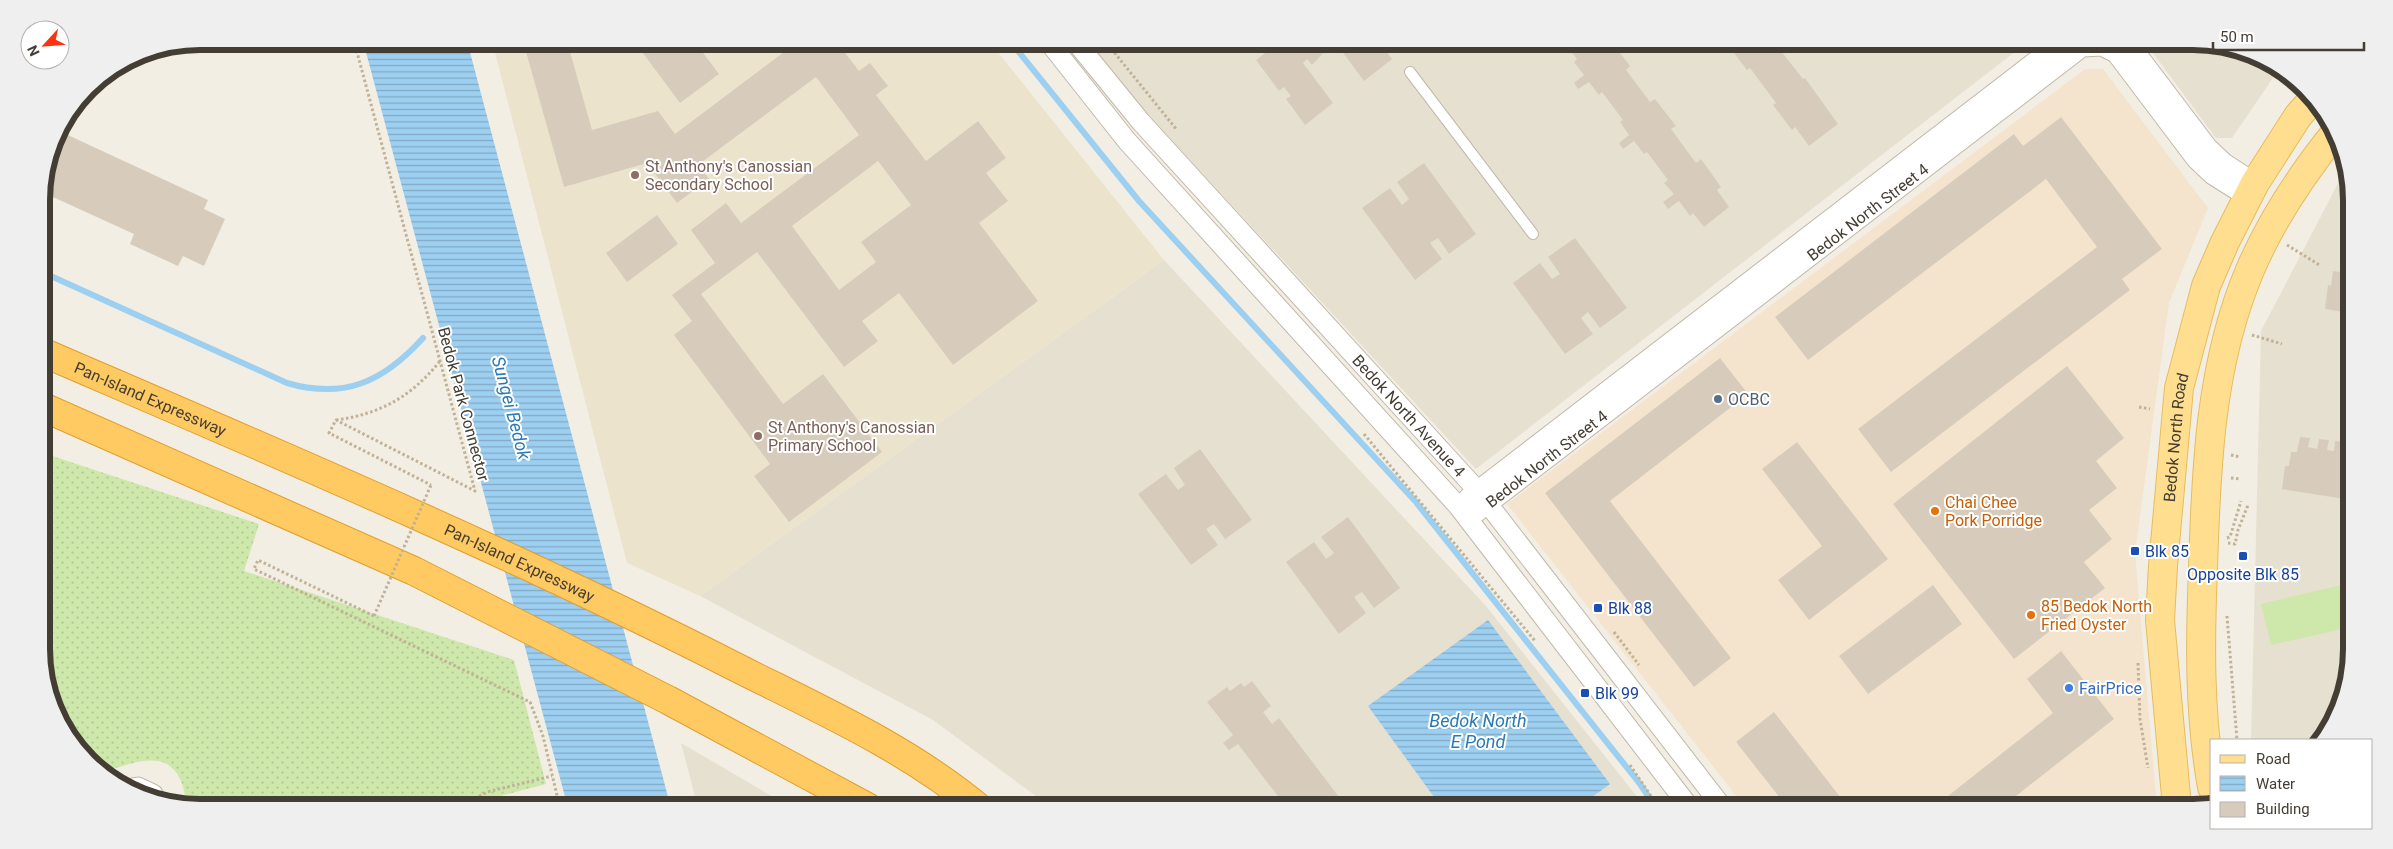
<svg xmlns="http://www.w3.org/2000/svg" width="2393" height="849" viewBox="0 0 2393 849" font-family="Roboto,sans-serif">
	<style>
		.residential { fill: #e6e0d1 }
		.commercial { fill: #f5e4cd }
		.education { fill: #ece3cd }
		.grass { fill: url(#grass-dots) }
		.pitch { fill: #cde8aa }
		.water { fill: url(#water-rules) }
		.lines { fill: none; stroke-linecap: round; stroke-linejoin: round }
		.stream { stroke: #9dcff1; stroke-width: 6 }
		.building { fill: #d7ccbc; fill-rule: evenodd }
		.service-casing { stroke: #c1b8a9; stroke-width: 12 }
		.minor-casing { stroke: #c1b8a9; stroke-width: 21 }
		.primary-casing { stroke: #e6bc5e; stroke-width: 30 }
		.motorway-casing { stroke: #e09e2f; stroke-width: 30 }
		.path { stroke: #c0b197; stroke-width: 3; stroke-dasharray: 2.5 2.5; stroke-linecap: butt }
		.service { stroke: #fff; stroke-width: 10 }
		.minor { stroke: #fff; stroke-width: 19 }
		.primary { stroke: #ffdf8f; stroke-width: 28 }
		.motorway { stroke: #ffca61; stroke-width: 28 }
		.path-bridge { stroke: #c0b197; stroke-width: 3; stroke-dasharray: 2.5 2.5; stroke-linecap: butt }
		.education-dot { fill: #8d6e63; stroke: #fff; stroke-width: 2 }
		.service-dot { fill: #5c6f8a; stroke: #fff; stroke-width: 2 }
		.food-dot { fill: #e8710a; stroke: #fff; stroke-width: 2 }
		.transit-dot { fill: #1a4fb4; stroke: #fff; stroke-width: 2 }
		.shop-dot { fill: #3f7fe0; stroke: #fff; stroke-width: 2 }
		.labels { text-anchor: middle; stroke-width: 4; stroke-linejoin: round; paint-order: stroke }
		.education-label { font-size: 16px; fill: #785e54; stroke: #fff; text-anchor: start }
		.street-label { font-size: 16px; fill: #443d33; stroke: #fff }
		.service-label { font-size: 16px; fill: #4e5e75; stroke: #fff; text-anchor: start }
		.food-label { font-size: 16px; fill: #c56008; stroke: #fff; text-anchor: start }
		.transit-label { font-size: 16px; fill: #164399; stroke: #fff; text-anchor: start }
		.shop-label { font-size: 16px; fill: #366cbe; stroke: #fff; text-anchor: start }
		.water-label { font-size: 18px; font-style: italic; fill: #2b79b1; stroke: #fff }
		.rim { fill: none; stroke: #443d33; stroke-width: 6 }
	</style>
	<defs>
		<pattern id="grass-dots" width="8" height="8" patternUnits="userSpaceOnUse" patternTransform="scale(1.25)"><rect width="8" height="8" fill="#cde8aa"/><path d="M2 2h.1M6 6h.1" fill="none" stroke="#b1c893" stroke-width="1.8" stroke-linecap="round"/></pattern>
		<pattern id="water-rules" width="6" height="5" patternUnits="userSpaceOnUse" patternTransform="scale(1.25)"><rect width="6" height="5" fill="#9dcff1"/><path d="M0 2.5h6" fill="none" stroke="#82a9c4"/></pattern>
	</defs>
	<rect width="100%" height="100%" fill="#f2eee3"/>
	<path class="residential" d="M1087,41H2029L1476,469L1119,83Z
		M2144,41H2193L2244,50L2277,72L2232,138H2216Z
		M2347,166L2350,179L2352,649L2343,700L2322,740H2251L2261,331Z
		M1164,260L1486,606L1646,808H1052L933,720L700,596Z
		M681,743L792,808H698Z"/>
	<path class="commercial" d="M2085,69H2103L2208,208L2169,303L2135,553L2157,807H1745L1507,504Z"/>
	<path class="education" d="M492,41H989L1164,260L700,596L627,563Z"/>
	<path class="grass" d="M43,453L259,524L244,571L514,660L546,784L455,808H200L187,806C185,797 184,787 180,779C166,748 130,764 106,771L80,754L44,680Z"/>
	<path class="pitch" d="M2341,585L2351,627L2271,645L2261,604Z"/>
	<path class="water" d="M363,41H467L671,808H568Z
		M1488,620L1610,784L1577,808H1442L1368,706Z"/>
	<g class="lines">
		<path class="stream" d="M1010,41L1139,201L1415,501L1640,784L1656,808
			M42,272L287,383C345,400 384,381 423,338"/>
	</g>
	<path class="building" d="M523,41H567L592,130L658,111L675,134L792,46L789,41H836L859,71L870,63L888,86L876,95L926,161L978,121L1006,158L986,173L1008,201L979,223L1038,301L953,365L899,293L862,321L878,341L844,367L757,252L701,294L783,404L823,374L882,452L789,522L754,476L770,464L674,335L692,321L672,295L715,263L691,230L726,203L741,223L859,135L816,77L698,165L709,179L677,203L647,163L564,187ZM878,161L911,205L861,242L876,262L839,290L792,226Z
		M634,41H694L719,74L680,103Z
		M1142,41H1159L1148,49Z
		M1281,41L1289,51L1296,46L1292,41H1379L1392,59L1364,81L1338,46L1329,53L1327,49L1312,65L1307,59L1303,63L1333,103L1305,125L1286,99L1291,96L1284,87L1279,91L1256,60Z
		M1563,41H1611L1630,66L1626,70L1650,102L1655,99L1676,126L1671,129L1696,163L1701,159L1721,187L1717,190L1729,207L1704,227L1693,213L1690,216L1679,201L1668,209L1663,202L1674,194L1664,183L1668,180L1647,152L1644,154L1634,141L1623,149L1619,143L1629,135L1620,122L1623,120L1602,92L1599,95L1589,82L1578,89L1574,83L1584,75L1574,62L1577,59Z
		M1730,41H1778L1783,49L1781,51L1803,79L1805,78L1838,124L1809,146L1795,127L1792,130L1773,105L1776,103L1750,68L1747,70L1728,45Z
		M1926,41H1950L1943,51L1931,41L1929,44Z
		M2061,117L2162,249L2122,279L2130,290L1891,472L1858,429L2097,247L2046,179L1808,360L1775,317L2014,134L2023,146Z
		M57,130L208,200L204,209L225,219L204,266L183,256L178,266L130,244L134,234L42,192Z
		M1424,163L1476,234L1449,254L1438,238L1430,243L1442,259L1415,280L1362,208L1390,188L1402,205L1409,199L1397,182Z
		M657,215L678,244L627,282L606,253Z
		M1575,238L1627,308L1600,328L1588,312L1581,318L1593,334L1565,354L1513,283L1540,263L1552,279L1560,274L1548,257Z
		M2342,256L2351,257V313L2325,309L2328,285L2331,286L2333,271L2340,272Z
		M1720,358L1748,394L1610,501L1731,658L1694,687L1545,493Z
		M2067,366L2124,438L2096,461L2117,488L2089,510L2112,539L2084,562L2105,588L2014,659L1893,504Z
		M2300,437L2310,438L2308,447L2317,449L2319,439L2329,440L2327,450L2334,451L2335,441L2345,442L2344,453L2351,454V500L2282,489L2285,466H2289L2291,452H2297Z
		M1797,442L1888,559L1809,620L1778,580L1822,546L1762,469Z
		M1200,449L1252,520L1225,539L1214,524L1206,529L1218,545L1191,565L1138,494L1166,474L1178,490L1185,485L1174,468Z
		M1348,517L1400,588L1374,608L1362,592L1354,597L1366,613L1339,634L1286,562L1314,542L1326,559L1334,553L1321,537Z
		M1933,585L1962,624L1868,694L1839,656Z
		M2061,651L2114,719L2002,807H1934L2053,713L2027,679Z
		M1252,681L1271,706L1263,712L1272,724L1279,718L1342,801L1336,808H1287L1238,744L1229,750L1223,743L1233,735L1207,702L1227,687L1230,691L1241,683L1244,687Z
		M1774,712L1848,807H1787L1736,742Z"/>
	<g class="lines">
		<g class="service-casing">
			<path id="service" d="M1410,72L1533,234"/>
		</g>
		<g class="minor-casing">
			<g id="minor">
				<path d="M1048,41L1127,141L1458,506L1690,808"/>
				<path id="s1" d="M1075,41L1141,122L1478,491L1723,808"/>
				<path d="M2127,41L2208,148L2224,163L2255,183"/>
				<path d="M1468,498L2062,41"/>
				<path id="s2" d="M1468,519L2082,47L2102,46L2116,53L2196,159L2213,175L2248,197"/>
				<path d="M132,788L138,787L153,794L156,801"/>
			</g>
		</g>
		<g class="primary-casing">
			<g id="primary">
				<path d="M2212,787C2199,714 2200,642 2203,568C2206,468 2210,364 2250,270C2271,221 2302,174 2336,132"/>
				<path id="s3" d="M2177,807L2160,620L2163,566L2179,388L2206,286L2225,242L2255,183L2298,116L2314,98"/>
			</g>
		</g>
		<g class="motorway-casing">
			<g id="motorway">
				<path id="s4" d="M42,352C269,450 496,546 716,657C805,703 901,743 979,808"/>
				<path d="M43,407L414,571L668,700L869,808"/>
			</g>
		</g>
		<path class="path" d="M354,41L475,491L336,420L329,433L431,485
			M1024,41L1029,48
			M1105,41L1177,130
			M2287,245L2321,266
			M2252,335L2282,344
			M2139,407L2150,409
			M336,420C381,414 412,396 440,361
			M1364,434L1535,641
			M2231,455L2240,457
			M2231,478L2241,479
			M2227,538L2230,537L2241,501
			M2228,543L2235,544L2238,530L2248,505
			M374,616L258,560L254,569L530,702L543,736L560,808
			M2227,616L2237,740
			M1614,632L1639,665
			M2138,663L2140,719L2148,768
			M1630,765L1659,808
			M457,808L487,792L552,776"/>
		<use href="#service" class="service"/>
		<use href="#minor" class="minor"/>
		<use href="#primary" class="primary"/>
		<use href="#motorway" class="motorway"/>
		<path class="path-bridge" d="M374,616L431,485"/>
	</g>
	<g class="education-dot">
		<circle cx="635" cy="175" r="5"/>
		<circle cx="758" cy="436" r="5"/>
	</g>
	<circle class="service-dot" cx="1718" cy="399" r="5"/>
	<g class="food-dot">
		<circle cx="1935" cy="511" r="5"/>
		<circle cx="2031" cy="615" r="5"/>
	</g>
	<g class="transit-dot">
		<rect x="2130" y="546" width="10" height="10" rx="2.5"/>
		<rect x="2238" y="551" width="10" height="10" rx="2.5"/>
		<rect x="1593" y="603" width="10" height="10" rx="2.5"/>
		<rect x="1580" y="688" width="10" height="10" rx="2.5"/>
	</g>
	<circle class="shop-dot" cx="2069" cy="688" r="5"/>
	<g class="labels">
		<g class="education-label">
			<text x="645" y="172">St Anthony's Canossian<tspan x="645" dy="18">Secondary School</tspan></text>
			<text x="768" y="433">St Anthony's Canossian<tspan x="768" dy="18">Primary School</tspan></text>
		</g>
		<g class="street-label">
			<text dy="6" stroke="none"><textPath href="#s2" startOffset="504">Bedok North Street 4</textPath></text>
			<text dy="6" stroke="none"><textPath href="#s4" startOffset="118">Pan-Island Expressway</textPath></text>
			<text transform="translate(464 404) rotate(75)" y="6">Bedok Park Connector</text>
			<text dy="6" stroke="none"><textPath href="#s1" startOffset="502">Bedok North Avenue 4</textPath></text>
			<text dy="6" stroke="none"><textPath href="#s3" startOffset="371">Bedok North Road</textPath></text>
			<text dy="6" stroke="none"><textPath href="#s2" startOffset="99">Bedok North Street 4</textPath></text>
			<text dy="6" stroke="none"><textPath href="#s4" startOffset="522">Pan-Island Expressway</textPath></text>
		</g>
		<g class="service-label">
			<text x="1728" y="405">OCBC</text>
		</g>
		<g class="food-label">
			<text x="1945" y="508">Chai Chee<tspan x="1945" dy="18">Pork Porridge</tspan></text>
			<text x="2041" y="612">85 Bedok North<tspan x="2041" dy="18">Fried Oyster</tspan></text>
		</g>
		<g class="transit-label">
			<text x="2145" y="557">Blk 85</text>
			<text x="2243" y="580" text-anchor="middle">Opposite Blk 85</text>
			<text x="1608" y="614">Blk 88</text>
			<text x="1595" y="699">Blk 99</text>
		</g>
		<g class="shop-label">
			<text x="2079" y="694">FairPrice</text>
		</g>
		<g class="water-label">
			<text transform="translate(511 408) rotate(75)" y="6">Sungei Bedok</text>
			<text x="1478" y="727">Bedok North<tspan x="1478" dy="21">E Pond</tspan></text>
		</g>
	</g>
	<path d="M0 0H2393V849H0ZM200 50H2193A150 150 0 0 1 2343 200V649A150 150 0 0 1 2193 799H200A150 150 0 0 1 50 649V200A150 150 0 0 1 200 50Z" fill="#f0efef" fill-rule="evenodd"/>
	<path class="rim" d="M200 50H2193A150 150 0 0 1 2343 200V649A150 150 0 0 1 2193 799H200A150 150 0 0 1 50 649V200A150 150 0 0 1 200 50Z"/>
	<rect x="2210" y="739" width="162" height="90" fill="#ffffff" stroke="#b4b1ad"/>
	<rect x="2220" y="755" width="25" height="8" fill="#ffdf8f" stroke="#b4b1ad"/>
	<text x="2256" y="764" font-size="15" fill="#443d33">Road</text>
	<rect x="2220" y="776" width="25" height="15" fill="url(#water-rules)" stroke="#b4b1ad"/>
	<text x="2256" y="789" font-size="15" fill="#443d33">Water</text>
	<rect x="2220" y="802" width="25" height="15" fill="#d7ccbc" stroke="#b4b1ad"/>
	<text x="2256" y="814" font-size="15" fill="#443d33">Building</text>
	<g transform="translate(45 45) rotate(244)"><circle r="24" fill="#ffffff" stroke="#b4b1ad"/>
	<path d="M0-4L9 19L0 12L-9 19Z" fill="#ff310e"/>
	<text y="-8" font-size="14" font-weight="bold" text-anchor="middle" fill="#443d33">N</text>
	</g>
	<path d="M2213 42v8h151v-8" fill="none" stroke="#443d33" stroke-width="2.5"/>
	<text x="2220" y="42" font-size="15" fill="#443d33" stroke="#ffffff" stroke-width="4" paint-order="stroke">50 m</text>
</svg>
